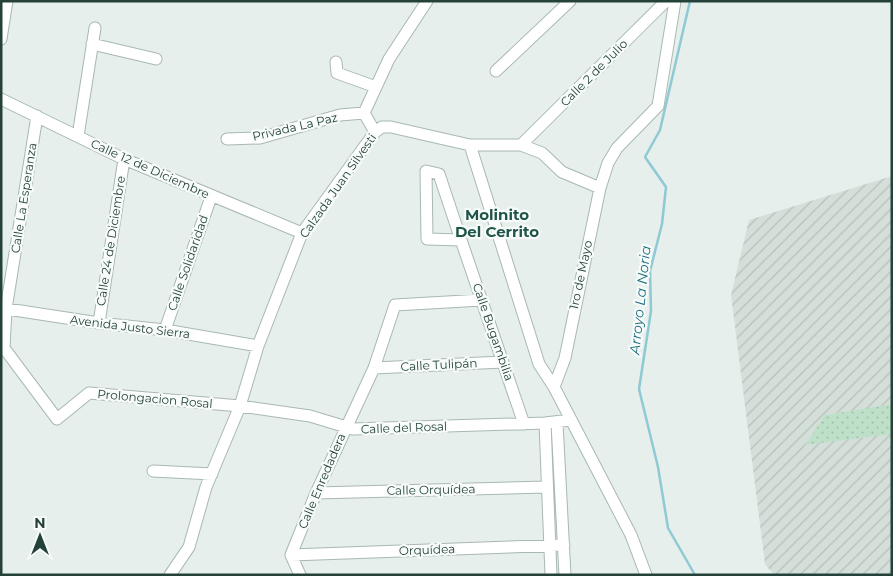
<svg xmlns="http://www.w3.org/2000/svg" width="893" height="576" viewBox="0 0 893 576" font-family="Montserrat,sans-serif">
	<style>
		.industrial { fill: url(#industrial-furrows) }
		.park { fill: url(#park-dots) }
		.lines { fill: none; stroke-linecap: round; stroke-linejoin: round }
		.stream { stroke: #8ec9d4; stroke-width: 2.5 }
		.minor-casing { stroke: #a8b8b2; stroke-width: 13 }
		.minor { stroke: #fff; stroke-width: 11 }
		.labels { text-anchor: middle; stroke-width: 4.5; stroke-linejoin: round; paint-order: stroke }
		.street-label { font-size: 12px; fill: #24423a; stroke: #f7fbf9 }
		.water-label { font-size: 14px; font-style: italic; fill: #1c6f80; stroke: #f7fbf9 }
		.quarter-label { font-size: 15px; font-weight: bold; fill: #1f5548; stroke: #f7fbf9 }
	</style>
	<defs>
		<pattern id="industrial-furrows" width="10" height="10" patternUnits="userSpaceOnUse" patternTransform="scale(1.25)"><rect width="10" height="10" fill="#d4dfda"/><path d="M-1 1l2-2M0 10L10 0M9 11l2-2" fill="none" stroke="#b6c1bc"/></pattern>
		<pattern id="park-dots" width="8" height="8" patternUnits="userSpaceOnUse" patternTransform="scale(1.25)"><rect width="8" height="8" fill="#bfe0c8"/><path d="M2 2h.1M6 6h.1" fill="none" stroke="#a4c1ad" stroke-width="1.8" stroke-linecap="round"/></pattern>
	</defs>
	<rect width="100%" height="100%" fill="#e6efeb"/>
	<path class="industrial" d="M892,176V575H774L765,564L731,295L749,220Z"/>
	<path class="park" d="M892,404V434L805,445L825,415Z"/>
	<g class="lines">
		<path class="stream" d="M690,1L660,130L645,157L666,187L662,224L650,271L651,311L639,389L658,467L668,528L695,575"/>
		<g class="minor-casing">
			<path id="minor" d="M1,39L7,1
				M92,44L156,59
				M336,62L337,73L376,87
				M496,71L570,1
				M1,99L124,159L302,233
				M37,116L6,309L4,348L57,419L89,393L240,406L310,416L353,429L545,423L571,420
				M375,132L364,113L389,59L427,1
				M78,136L95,28
				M227,139L260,138L340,115L364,113
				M470,145L539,364L554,387L631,535L646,575
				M521,145L666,1
				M426,171L439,174L461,240L427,239Z
				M461,240L524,424
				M1,308L99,323L165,330L258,346
				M99,323L124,159
				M165,330L211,197
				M374,368L503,362
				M554,387L565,358L600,188L608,163L617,148L658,106L675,1
				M545,423L551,575
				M557,423L565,575
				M153,471L212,474
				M316,493L546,487
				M291,555L564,545
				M170,575L189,547L206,487L240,406L258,346L302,233L375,132L382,127H391L470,145H521L542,153L562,172L600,188
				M300,575L291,555L316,493L374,368L395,305L482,300"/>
		</g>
		<use href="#minor" class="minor"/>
	</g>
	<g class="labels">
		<g class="street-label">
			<text transform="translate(594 73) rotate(-45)" y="4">Calle 2 de Julio</text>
			<text transform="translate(295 127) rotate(-13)" y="4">Privada La Paz</text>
			<text transform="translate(150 169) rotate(24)" y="4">Calle 12 de Diciembre</text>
			<text transform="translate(338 186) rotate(-55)" y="4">Calzada Juan Silvesti</text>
			<text transform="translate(24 198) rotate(-81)" y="4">Calle La Esperanza</text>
			<text transform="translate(111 241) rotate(-81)" y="4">Calle 24 de Diciembre</text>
			<text transform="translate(188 263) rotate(-71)" y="4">Calle Solidaridad</text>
			<text transform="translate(581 275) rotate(-78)" y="4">1ro de Mayo</text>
			<text transform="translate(130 327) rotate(7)" y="4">Avenida Justo Sierra</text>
			<text transform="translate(493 332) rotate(71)" y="4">Calle Bugambilia</text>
			<text transform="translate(439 365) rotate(-3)" y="4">Calle Tulipán</text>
			<text transform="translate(155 399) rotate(5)" y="4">Prolongacion Rosal</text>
			<text transform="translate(404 428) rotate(-2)" y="4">Calle del Rosal</text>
			<text transform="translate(322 481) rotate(-67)" y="4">Calle Enredadera</text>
			<text transform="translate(431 490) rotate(-1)" y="4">Calle Orquídea</text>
			<text transform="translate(427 550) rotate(-2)" y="4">Orquídea</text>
		</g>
		<g class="water-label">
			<text transform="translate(640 300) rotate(-84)" y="5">Arroyo La Noria</text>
		</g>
		<g class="quarter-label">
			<text x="497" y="220">Molinito<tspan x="497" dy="17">Del Cerrito</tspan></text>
		</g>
	</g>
	<rect width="893" height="576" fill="none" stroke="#24423a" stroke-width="5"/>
	<g transform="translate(40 536)" stroke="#f7fbf9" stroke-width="4" paint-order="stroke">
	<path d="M0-4L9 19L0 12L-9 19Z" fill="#24423a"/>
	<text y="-8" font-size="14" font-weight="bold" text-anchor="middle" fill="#24423a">N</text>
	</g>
</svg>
